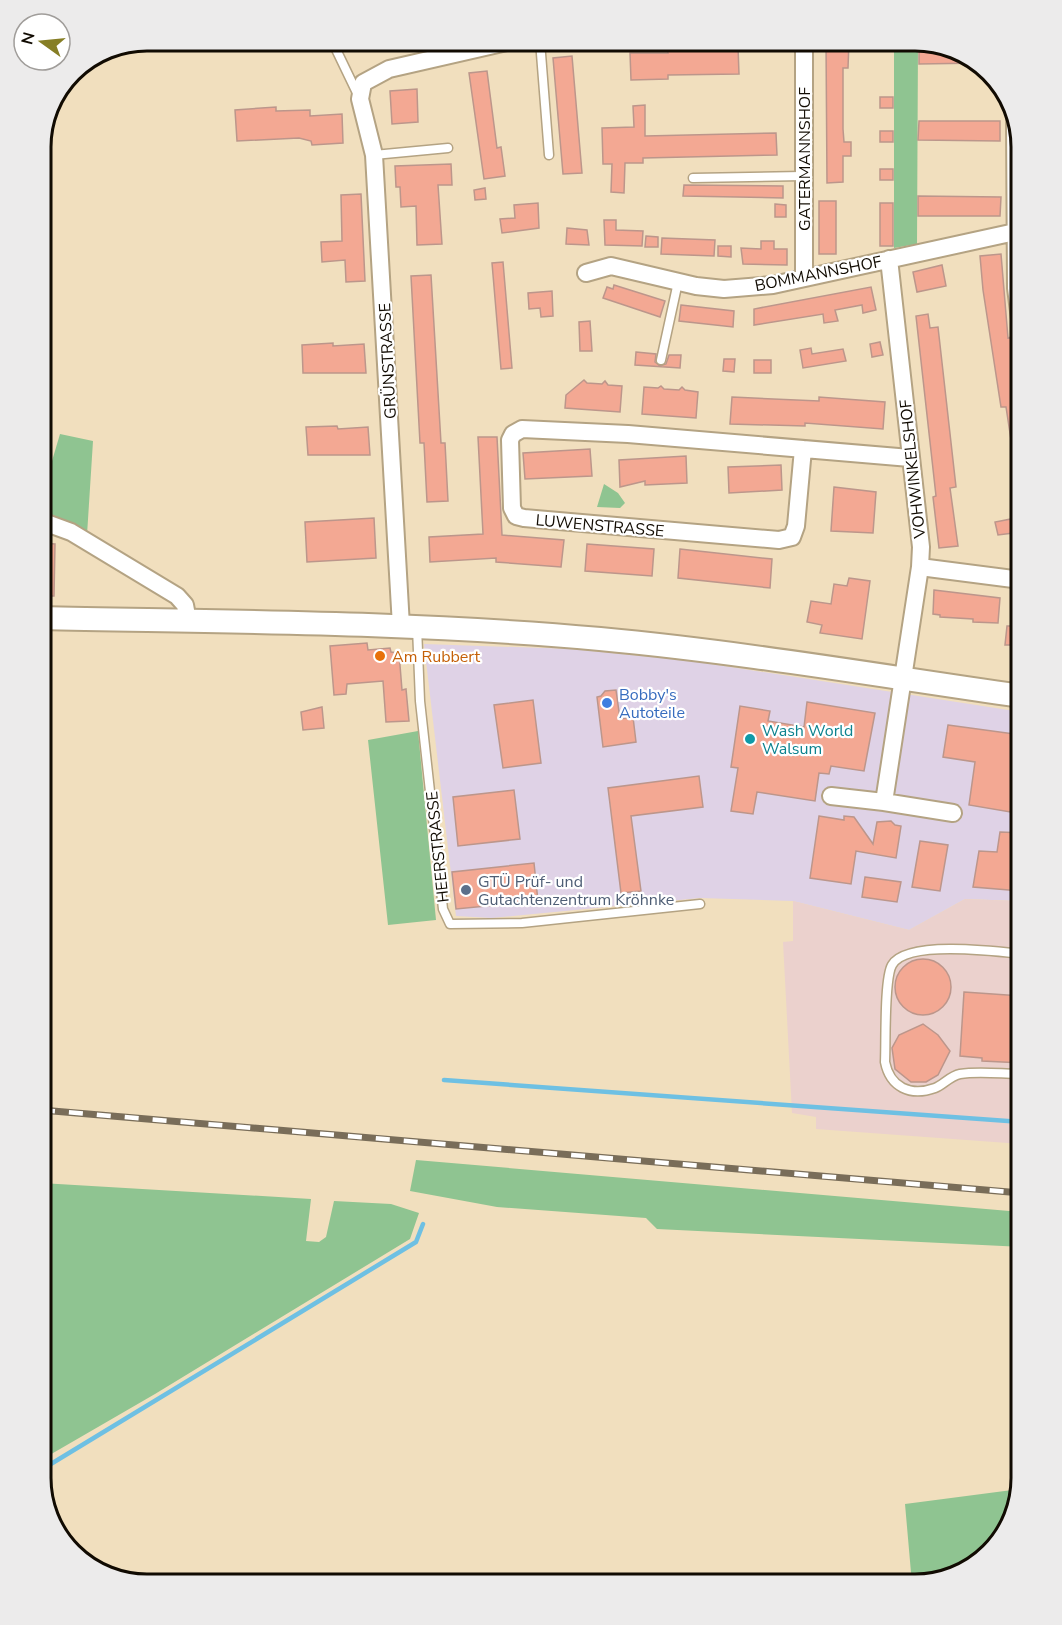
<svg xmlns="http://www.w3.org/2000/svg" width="1062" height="1625" viewBox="0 0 1062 1625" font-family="'Nunito Sans',sans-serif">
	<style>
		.commercial { fill: #dfd2e6 }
		.industrial { fill: #ebd1cd }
		.green { fill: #8fc491 }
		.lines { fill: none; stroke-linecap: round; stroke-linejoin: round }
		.stream { stroke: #6ec0e3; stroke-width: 4.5 }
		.building { fill: #f3a893; stroke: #bc968b; stroke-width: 1.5 }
		.lane-casing { stroke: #b4a383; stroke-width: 11 }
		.street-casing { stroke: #b4a383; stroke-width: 20 }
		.secondary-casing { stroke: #b4a383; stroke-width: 26 }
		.lane { stroke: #fff; stroke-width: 8 }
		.street { stroke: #fff; stroke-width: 16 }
		.secondary { stroke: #fff; stroke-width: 22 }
		.rail-casing { stroke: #796d59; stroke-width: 7 }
		.rail { stroke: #fff; stroke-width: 4.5; stroke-dasharray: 14; stroke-linecap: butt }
		.food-dot { fill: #e8710a; stroke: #fff; stroke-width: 2 }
		.shop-dot { fill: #3f7fe0; stroke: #fff; stroke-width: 2 }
		.culture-dot { fill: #0f9aa8; stroke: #fff; stroke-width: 2 }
		.service-dot { fill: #5c6f8a; stroke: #fff; stroke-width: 2 }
		.labels { text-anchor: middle; stroke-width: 4.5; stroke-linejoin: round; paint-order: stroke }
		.street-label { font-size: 16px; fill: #110b02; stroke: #fff }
		.food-label { font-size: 16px; fill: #c56008; stroke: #fff; text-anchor: start }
		.shop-label { font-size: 16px; fill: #366cbe; stroke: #fff; text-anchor: start }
		.culture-label { font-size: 16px; fill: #0d838f; stroke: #fff; text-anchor: start }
		.service-label { font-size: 16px; fill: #4e5e75; stroke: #fff; text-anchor: start }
		.rim { fill: none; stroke: #110b02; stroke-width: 3 }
	</style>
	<rect width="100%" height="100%" fill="#f1dfbe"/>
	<path class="commercial" d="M424,644L571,649L692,661L1021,712V901L965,899L909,930L793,901L700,898L492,918L456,916Z"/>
	<path class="industrial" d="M965,899L1021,901V1144L816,1129V1117L792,1113L783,942L793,941V901L909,930Z"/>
	<path class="green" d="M901,41H918L917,244L894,248V52L901,51Z
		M60,434L93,441L87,535L41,515V498Z
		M604,484L618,493L625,503L620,508L597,507Z
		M418,731L436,920L388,925L368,740Z
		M416,1160L1021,1212V1247L657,1229L646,1218L497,1207L410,1191Z
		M41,1183L311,1199L306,1241L319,1242L326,1237L334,1201L391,1204L419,1213L410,1239L155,1394L41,1460Z
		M1019,1489L1007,1532L962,1573L912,1584L905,1504Z"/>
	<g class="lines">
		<path class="stream" d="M444,1080L1021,1122
			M41,1470L416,1242L423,1224"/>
	</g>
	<path class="building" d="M826,41H849L848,68H843V129L844,142H851V156H843V182L827,183Z
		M919,45H934L974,59L979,63L919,64Z
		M738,47L739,74L668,75V79L631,80L630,53H668L667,49Z
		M572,56L582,173L563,174L553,58Z
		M487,71L497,148L501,147L505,176L484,179L469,73Z
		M417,89L418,122L392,124L390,91Z
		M880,97H893V108H880Z
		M645,105V136L776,133L777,155L643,158V163H625L624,193L611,192L612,164H603L602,128L634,127L633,106Z
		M276,107V111L310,110V116L342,114L343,143L312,145L311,141L299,138L237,141L235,110Z
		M919,121H1000V141L918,140Z
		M880,131H893V142H880Z
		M451,164L452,185H438L442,244L417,245L416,206L401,207L400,187H396L395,166Z
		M880,169H893V180H880Z
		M684,185L783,186V198L683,196Z
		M485,188L486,199L475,200L474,190Z
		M361,194L365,281L346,282L345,260L322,262L321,242L342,241L341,195Z
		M918,196L1001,197L1000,216H918Z
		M819,201H836V254H819Z
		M538,203L539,228L502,233L500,219L515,218L514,205Z
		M880,203H893V246H880Z
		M775,204L786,205V217H775Z
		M604,220H616V230L643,231L642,246L605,245Z
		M567,228L587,230L589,245L566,244Z
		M646,236L658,237V247H645Z
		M662,238L715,240L714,256L661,254Z
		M761,241H774V249H787V265L743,264L741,248L761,249Z
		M718,246H731V257L718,256Z
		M1001,254L1008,338L1011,337L1022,405V466H1015L1006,407H1001L983,290L980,256Z
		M503,262L512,368L501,369L492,263Z
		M942,265L946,286L917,292L913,272Z
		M431,275L441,443H445L448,501L427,502L424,443H420L411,276Z
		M614,285L665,301L660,317L603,298L607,287L613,289Z
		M871,287L876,310L863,313L862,305L835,310L838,321L824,323L823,314L754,325V309Z
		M552,291L553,316L541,317L540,308L529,309L528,293Z
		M681,305L734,311L733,327L679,321Z
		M928,314L930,328L938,327L956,487L950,488L958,546L939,548L933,497L936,496L916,316Z
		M590,321L592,351H580L579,322Z
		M880,342L883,355L872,357L870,344Z
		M333,343V346L364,344L366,373H303L302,345Z
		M811,348L812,354L843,349L846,361L803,368L800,350Z
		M636,352L656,354L655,362L660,366L666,364L669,355H681L680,368L635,365Z
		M724,359H735L734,372L723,371Z
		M754,360H771V373H754Z
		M584,380L587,383L602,384L605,381L608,385L622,386L620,412L565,408L566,395Z
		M661,386L664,389L679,390L682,387L685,390L698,392L696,418L642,414L644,387L658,388Z
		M732,397L819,401V397L885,402L883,429L805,423V426L730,424Z
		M337,426L338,429L368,427L370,455H308L306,427Z
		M478,437H497L502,535L564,540L561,567L496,562V558L430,562L429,537L483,534Z
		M590,449L592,476L525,479L523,453Z
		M686,456L687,483L645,485V481L620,487L619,460Z
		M781,465L782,490L729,493L728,467Z
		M834,487L876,492L873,533L831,531Z
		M374,518L376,558L307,562L305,522Z
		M1011,519L1013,533L998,535L995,522Z
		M41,543L55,544L54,596H41Z
		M587,544L654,549L652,576L585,571Z
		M680,549L772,559L770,588L678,578Z
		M849,578L870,581L862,639L820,633L822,625L807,622L811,601L831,604L834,584L847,586Z
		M934,590L1000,598L998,623L973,622V619L940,617V615L933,614Z
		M1007,626H1018L1017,645H1005Z
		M367,643L368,650L390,648L391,652L399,653L402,690L406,689L409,721L386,722L383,681L347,684L346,694L334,695L330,646Z
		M616,690L620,719L633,717L636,742L603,747L597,697L601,696L605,691Z
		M533,700L541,763L503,768L494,705Z
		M807,702L875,713L864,771L831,766L829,774L819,773L815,801L757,792L753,814L731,811L738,768L731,767L740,706L770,711L768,721L804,727Z
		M322,707L324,728L303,730L301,712Z
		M948,725L1022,735V814L969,805L975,762L943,757Z
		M699,776L703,807L631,816L641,891L621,893L608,788Z
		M514,790L520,839L458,846L453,797Z
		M819,816L844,820V816L854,817L873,844L877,822L891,821L895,825L901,826L896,858L856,851L851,884L810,878Z
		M1000,832L1022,833V891L973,887L979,851L997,852Z
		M920,841L948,845L940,891L912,887Z
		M534,863L538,901L456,909L452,872Z
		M865,877L901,882L897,902L862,897Z
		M895 987a28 28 0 1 1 56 0a28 28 0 1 1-56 0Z
		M964,992L1022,996V1063L982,1061V1058L960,1056Z
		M923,1024L938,1035L950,1051L938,1075L926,1082H911L895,1069L892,1048L899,1035Z"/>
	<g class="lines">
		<g class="lane-casing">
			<path id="lane" d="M332,41L358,95
				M540,41L549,155
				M374,155L448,148
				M693,178L802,176
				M661,360L678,282
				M417,627L420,701L443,909L450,924L522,923L700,904
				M1021,1074C1002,1074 979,1071 960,1074C950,1076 943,1085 935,1088C910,1097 890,1087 885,1062C886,1042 884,979 892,965C906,940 995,951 1021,954"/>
		</g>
		<g class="street-casing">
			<path id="street" d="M804,41V278
				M1015,118L1016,288L1021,327
				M586,273L611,266L696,286L724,289L773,285L1015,232
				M803,449L796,526L792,537L779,540L524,518L516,516L512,508L510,440L513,434L522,429L628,434L910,458
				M41,521L71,532L177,596L185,605L188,621
				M920,567L1021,580
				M401,626L374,155L360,99L363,83L389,69L511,41
				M831,796L884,802L920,567L921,547L889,259
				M884,802L953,813"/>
		</g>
		<g class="secondary-casing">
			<path id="secondary" d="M41,618C227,622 414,622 600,639C741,652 881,676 1021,696"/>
		</g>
		<use href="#lane" class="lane"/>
		<use href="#street" class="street"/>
		<use href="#secondary" class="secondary"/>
		<g class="rail-casing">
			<path id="rail" d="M41,1110L1021,1193"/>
		</g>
		<use href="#rail" class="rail"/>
	</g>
	<circle class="food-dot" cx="380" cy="656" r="6"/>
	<circle class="shop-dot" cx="607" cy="703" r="6"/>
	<circle class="culture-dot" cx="750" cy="739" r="6"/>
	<circle class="service-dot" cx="466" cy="890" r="6"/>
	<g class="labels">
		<g class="street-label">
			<text transform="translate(804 159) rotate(-90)" y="6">GATERMANNSHOF</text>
			<text transform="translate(818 273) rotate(-11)" y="6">BOMMANNSHOF</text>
			<text transform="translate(387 361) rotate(-93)" y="6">GRÜNSTRASSE</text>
			<text transform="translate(912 469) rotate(-96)" y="6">VOHWINKELSHOF</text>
			<text transform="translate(600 525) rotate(5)" y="6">LUWENSTRASSE</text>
			<text transform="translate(437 847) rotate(-96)" y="6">HEERSTRASSE</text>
		</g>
		<g class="food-label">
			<text x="392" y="662">Am Rubbert</text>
		</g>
		<g class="shop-label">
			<text x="619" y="700">Bobby's<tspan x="619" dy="18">Autoteile</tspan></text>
		</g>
		<g class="culture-label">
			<text x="762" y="736">Wash World<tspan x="762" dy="18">Walsum</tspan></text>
		</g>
		<g class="service-label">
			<text x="478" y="887">GTÜ Prüf- und<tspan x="478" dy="18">Gutachtenzentrum Kröhnke</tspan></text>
		</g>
	</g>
	<path d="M0 0H1062V1625H0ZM147 51H915A96 96 0 0 1 1011 147V1478A96 96 0 0 1 915 1574H147A96 96 0 0 1 51 1478V147A96 96 0 0 1 147 51Z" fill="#ecebeb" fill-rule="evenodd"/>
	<path class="rim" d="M147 51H915A96 96 0 0 1 1011 147V1478A96 96 0 0 1 915 1574H147A96 96 0 0 1 51 1478V147A96 96 0 0 1 147 51Z"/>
	<g transform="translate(42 42) rotate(285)"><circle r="28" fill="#ffffff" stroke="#a09d9a" stroke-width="1.5"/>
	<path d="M0-4.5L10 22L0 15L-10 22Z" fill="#867e25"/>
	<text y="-9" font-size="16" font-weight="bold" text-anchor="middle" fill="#110b02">N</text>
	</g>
</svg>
